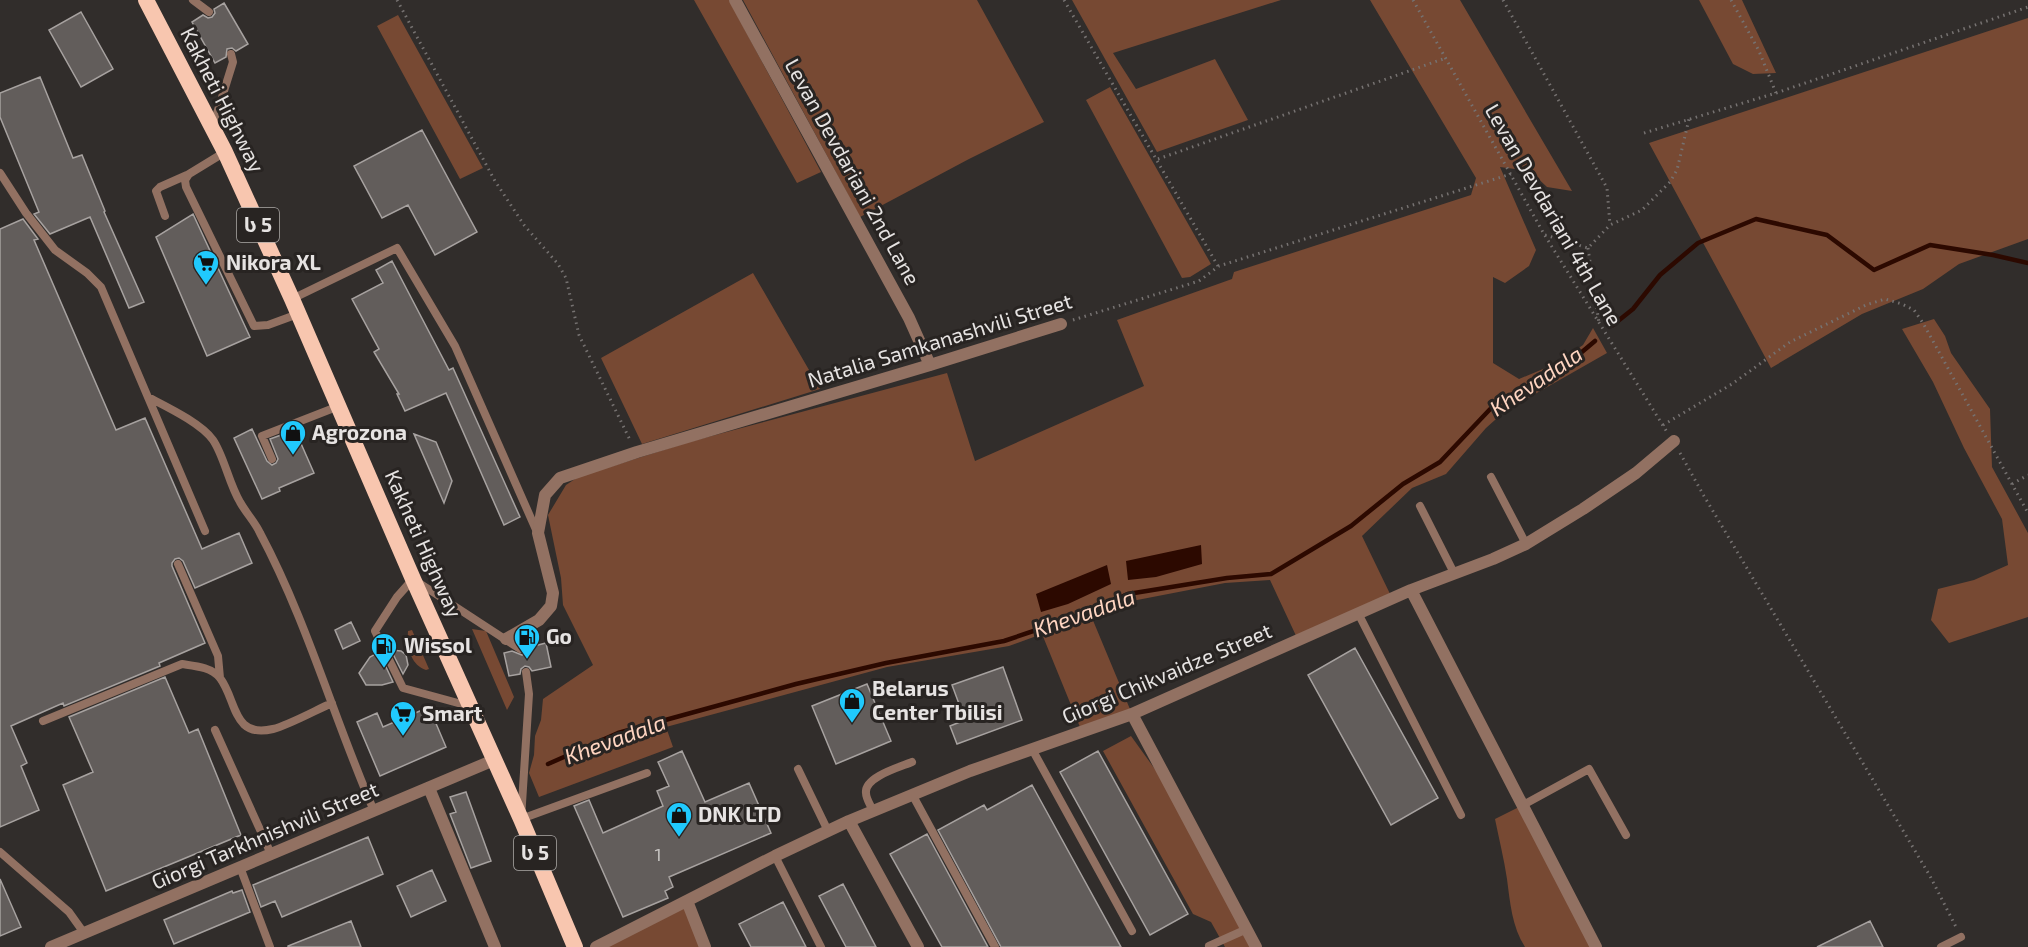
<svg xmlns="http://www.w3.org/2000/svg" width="2028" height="947" viewBox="0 0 2028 947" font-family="'Exo 2','Noto Sans Georgian',sans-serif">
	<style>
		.green { fill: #774933 }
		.water { fill: #2c0900 }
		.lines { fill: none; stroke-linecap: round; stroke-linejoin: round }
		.stream { stroke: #2c0900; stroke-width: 4.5 }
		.building { fill: #625d5b; stroke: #a7a2a0; stroke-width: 1.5 }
		.path { stroke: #767271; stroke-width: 3; stroke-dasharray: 1.5 4.5; stroke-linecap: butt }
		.service { stroke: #927162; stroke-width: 8 }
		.minor { stroke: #927162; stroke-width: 12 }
		.trunk { stroke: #f8c6af; stroke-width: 16 }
		.labels { text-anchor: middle; stroke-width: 6; stroke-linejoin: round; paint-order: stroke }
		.number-label { font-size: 18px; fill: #c5c2c0 }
		.shield { fill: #282422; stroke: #adaaa8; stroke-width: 1.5 }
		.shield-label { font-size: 20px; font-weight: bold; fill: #e6e3e2 }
		.street-label { font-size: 21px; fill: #e6e3e2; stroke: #282422 }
		.poi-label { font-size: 21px; font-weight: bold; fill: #e6e3e2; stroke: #282422; text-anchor: start }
		.water-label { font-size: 22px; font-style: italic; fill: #ffd5c1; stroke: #282422 }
	</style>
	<rect width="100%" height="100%" fill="#312d2b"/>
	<path class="green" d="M694,0H729L821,172L797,183Z
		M743,0H977L1044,122L969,159L860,217Z
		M1072,0H1281L1113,53L1136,89L1215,59L1248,120L1157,152Z
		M1370,0H1460L1572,191L1547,187L1530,171L1500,167L1536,250L1529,266L1505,283L1493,277V363L1519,379L1555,364L1583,345L1593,328L1607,353L1505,411L1486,428L1446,474L1412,488L1362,536L1392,598L1298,640L1270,580L1225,583L1132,601L1092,618L1132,714L1082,732L1042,634L1009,646L887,667L666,727L673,747L539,797L529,773L534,755L535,736L541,720L543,699L593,665L563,605L561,578L548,515L566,485L578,477L689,442L947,373L975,461L1144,386L1117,320L1232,279L1234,272L1471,195L1476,178Z
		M1699,0H1742L1776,73L1753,74L1733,64Z
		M398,15L483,168L460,179L377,26Z
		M2028,18V239L1959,264L1923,289L1862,314L1771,368L1649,143Z
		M1110,87L1211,264L1190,277L1182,278L1086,100Z
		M753,273L820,389L642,444L601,358Z
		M1934,319L1945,336L1951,353L1990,409L1992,467L2028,533V617L1949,643L1931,620L1938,589L1974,580L2008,565L2002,519L1964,448L1933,382L1902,329Z
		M472,629L486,631L514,697L507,710Z
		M412,630L429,669L426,670C410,665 407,646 408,631Z
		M1131,736L1180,804L1256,947H1225L1211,922L1193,914L1103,751Z
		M1523,805L1596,947H1525C1512,927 1510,902 1507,879C1504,859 1499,839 1495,819Z
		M687,901L705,947H598Z"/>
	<path class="water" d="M1201,545L1202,564L1156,577L1128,580L1126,561Z
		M1107,565L1111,584L1068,604L1041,612L1036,594Z"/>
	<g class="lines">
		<path class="stream" d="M1613,325L1633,309L1660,275L1698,243L1756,219L1827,235L1874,270L1930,245L1993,255L2028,263
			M548,764L618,733L796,684L886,663L1004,641L1069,619L1128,594L1227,578L1271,574L1351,526L1403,484L1440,462L1494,405L1570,362L1595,341"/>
	</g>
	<path class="building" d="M224,3L248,44L236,51L232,48L227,49L226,57L215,63L192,22L203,15L208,18L212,17L215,13L214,9Z
		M81,12L113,69L81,87L49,30Z
		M40,77L73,158L82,155L105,211L104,212L144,302L129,308L90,217L50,234L34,214L39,212L0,117V93Z
		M422,130L477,232L435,255L408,205L382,218L354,166Z
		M193,214L250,337L207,356L156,237Z
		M23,219L38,239L34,240L116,430L145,418L202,549L239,533L252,563L195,588L183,561L179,558L175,559L172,563V566L205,643L159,663L160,666L64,706L63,703L11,726L27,763L21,766L39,810L0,827V229Z
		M392,261L449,370L453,368L520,517L504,525L446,393L405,411L397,394H399L374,352L379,349L352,299L383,283L376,270Z
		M252,429L267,461L272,465L276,463L278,459L270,439L295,430L314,473L279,488L280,491L262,499L234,438Z
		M414,434L436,442L452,481L444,503Z
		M351,622L360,641L343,649L335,630Z
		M546,643L551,667L532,671L529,667L525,666L521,669L520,674L509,676L504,653L512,651L522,655L525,652L526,648Z
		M1355,648L1438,798L1391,825L1308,675Z
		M391,650L401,651L406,655L408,665L403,674Z
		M379,652L393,682L382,685H366L359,673L370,657Z
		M1003,667L1022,720L957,744L950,726L965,720L952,685Z
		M165,677L189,733L198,729L241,835L106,891L63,785L93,772L69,717Z
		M867,684L891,741L836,764L812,706Z
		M429,707L446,747L380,776L357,722L377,713L383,727Z
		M682,751L705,802L749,783L771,833L669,877L673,887L665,891L668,898L623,917L574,806L589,800L603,833L663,806L657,791L669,786L658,762Z
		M1098,751L1188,914L1150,935L1060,772Z
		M1032,785L1121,947H1001L938,830L984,805L987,810Z
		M466,792L491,861L471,868L450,814L456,812L450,797Z
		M927,834L988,947H942L890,854Z
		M368,837L383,874L282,917L275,901L261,907L253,885Z
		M432,870L446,901L411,917L397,886Z
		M0,879L21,927L0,936Z
		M843,884L876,947H846L819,896Z
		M242,890L250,912L174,944L164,920L232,891L233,893Z
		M783,902L806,947H751L739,924Z
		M351,921L361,947H288V946Z
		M1870,921L1883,947H1817Z"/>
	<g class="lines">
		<path class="path" d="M397,0L495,181L524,225L558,264L566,278L579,335L630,440
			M1064,0L1218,266
			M1413,0L1544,234L1667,432
			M1503,0L1607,188L1610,225
			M1731,0L1759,51L1776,93
			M1644,133L1776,93L2028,7
			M1158,159L1446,58
			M1545,235L1588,248L1610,225L1642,210L1670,182L1677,170L1689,119
			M1588,248L1599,323
			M1073,320L1199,281L1219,266L1511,174
			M1663,425L1732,384L1790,342L1866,305L1885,299L1902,304L1914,310L1923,323L2028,513
			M1680,453L1704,496L1930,876L1956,927
			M2012,484L2028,475"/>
		<path class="service" d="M193,0L209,12
			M213,126L233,62L231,54
			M225,152L189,174L185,180L186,187L254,326L268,325L298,314
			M0,173L26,213L55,250L87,273L101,287L205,531
			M165,216L156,191L160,187L187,175
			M292,299L397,248L455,346L537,532
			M148,397C167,407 201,423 213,440C224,456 229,484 240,502C246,513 255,522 260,533C307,621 334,719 374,811
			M272,459L262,436L339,406
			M1491,477L1526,544
			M1420,506L1454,573
			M178,564L218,656L220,678
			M1358,613L1461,815
			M526,672L529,694L521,819L647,773
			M469,706L403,688L375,631L397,597L413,579L520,649
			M43,721L182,664C195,666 211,667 220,678C237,700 232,739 273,729C289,725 316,710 332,703
			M215,730L271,854
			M1032,749L1132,931
			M798,769L828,831
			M912,794L995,947
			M1523,805L1589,769L1626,835
			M873,811C871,806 866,799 866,793C864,777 900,767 912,762
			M0,852L69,912L84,933
			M775,856L821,947
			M240,867L270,947
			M1209,946L1247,929
			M1941,947L1961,937"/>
		<path class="minor" d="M735,0L909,318L930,365
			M1411,590L1596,947
			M506,639L539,620L551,606L553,593L538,533L545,495L560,478L637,452L930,365L1061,324
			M1132,714L1256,947
			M429,788L495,947
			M849,821L918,947
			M687,901L705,947
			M51,947L494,760
			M596,947L775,856L849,821L970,771L1132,714L1411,590L1493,559L1526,544L1583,509L1636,473L1674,441"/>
		<path class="trunk" d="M146,0L225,152L292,299L413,579L521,819L575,947"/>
	</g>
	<defs>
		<g id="supermarket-pin" transform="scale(1.35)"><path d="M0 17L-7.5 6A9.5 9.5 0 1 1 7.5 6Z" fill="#20c9fd" stroke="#282422"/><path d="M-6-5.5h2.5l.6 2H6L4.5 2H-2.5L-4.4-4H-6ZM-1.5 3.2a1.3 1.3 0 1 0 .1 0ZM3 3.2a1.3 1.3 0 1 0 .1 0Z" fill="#111"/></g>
		<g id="shop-pin" transform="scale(1.35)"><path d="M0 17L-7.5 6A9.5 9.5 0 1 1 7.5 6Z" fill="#20c9fd" stroke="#282422"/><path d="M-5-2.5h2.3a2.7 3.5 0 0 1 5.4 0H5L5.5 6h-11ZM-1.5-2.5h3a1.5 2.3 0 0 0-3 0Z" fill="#111"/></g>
		<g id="fuel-pin" transform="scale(1.35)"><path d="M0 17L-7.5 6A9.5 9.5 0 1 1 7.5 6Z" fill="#20c9fd" stroke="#282422"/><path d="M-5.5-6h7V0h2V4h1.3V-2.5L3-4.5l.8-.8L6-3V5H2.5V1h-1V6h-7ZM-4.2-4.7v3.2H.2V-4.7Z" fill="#111"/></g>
	</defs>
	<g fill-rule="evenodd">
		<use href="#supermarket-pin" x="206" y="263"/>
		<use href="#shop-pin" x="293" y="433"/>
		<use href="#fuel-pin" x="527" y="637"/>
		<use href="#fuel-pin" x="384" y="646"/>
		<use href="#shop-pin" x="852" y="701"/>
		<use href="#supermarket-pin" x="403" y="714"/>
		<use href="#shop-pin" x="679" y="815"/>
	</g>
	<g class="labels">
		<g class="number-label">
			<text x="658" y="861">1</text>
		</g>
		<g class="shield">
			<rect x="237" y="208" width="42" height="34" rx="4.5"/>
			<rect x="514" y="836" width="42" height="34" rx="4.5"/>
		</g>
		<g class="shield-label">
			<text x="258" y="232">ს 5</text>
			<text x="535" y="860">ს 5</text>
		</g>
		<g class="street-label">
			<text transform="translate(222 100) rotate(63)" y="7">Kakheti Highway</text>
			<text transform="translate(852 172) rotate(61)" y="7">Levan Devdariani 2nd Lane</text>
			<text transform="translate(1553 215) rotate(60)" y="7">Levan Devdariani 4th Lane</text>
			<text transform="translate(940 341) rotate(-17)" y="7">Natalia Samkanashvili Street</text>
			<text transform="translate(423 544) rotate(66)" y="7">Kakheti Highway</text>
			<text transform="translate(1167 674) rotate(-23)" y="7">Giorgi Chikvaidze Street</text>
			<text transform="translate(265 836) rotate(-23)" y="7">Giorgi Tarkhnishvili Street</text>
		</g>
		<g class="poi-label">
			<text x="226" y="270">Nikora XL</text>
			<text x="312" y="440">Agrozona</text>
			<text x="546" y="644">Go</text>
			<text x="404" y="653">Wissol</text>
			<text x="872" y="696">Belarus<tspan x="872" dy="24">Center Tbilisi</tspan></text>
			<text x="422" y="721">Smart</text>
			<text x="698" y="822">DNK LTD</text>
		</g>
		<g class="water-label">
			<text transform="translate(1536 381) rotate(-34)" y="8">Khevadala</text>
			<text transform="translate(1084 613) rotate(-19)" y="8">Khevadala</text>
			<text transform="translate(615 739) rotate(-20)" y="8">Khevadala</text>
		</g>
	</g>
</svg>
